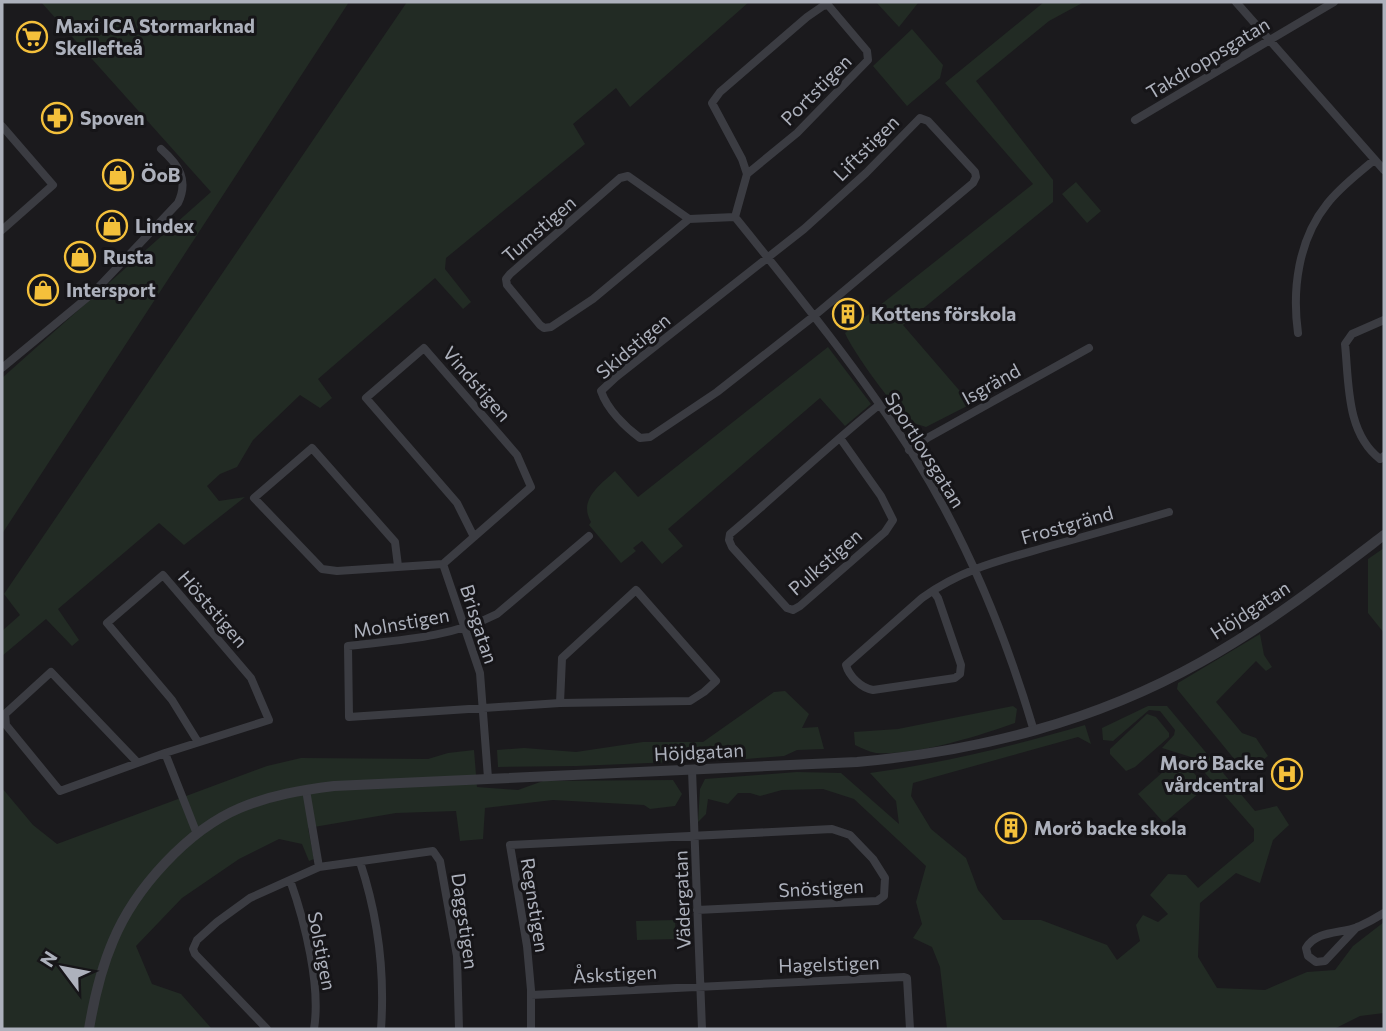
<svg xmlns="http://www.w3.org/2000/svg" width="1386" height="1031" viewBox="0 0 1386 1031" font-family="Commissioner,sans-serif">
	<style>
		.green { fill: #222b24 }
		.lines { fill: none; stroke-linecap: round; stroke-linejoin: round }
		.minor { stroke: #3b3c42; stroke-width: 8 }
		.tertiary { stroke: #3b3c42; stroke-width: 10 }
		.labels { text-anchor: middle; stroke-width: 6; stroke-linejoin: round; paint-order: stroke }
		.poi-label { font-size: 19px; font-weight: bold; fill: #adb1bc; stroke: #161518; text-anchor: start }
		.street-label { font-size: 19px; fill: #adb1bc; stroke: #161518 }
	</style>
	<rect width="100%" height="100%" fill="#1b1a1d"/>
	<path class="green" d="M41,2H349L2,534V378L211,192Z
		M407,2H749L630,107L616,88L573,124L585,144L446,258L445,269L471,302L463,309L435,278L318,379L332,398L320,408L300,395L253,440L237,467L220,474L207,486L219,501L245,497L184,545L159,523L58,609L79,640L72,646L46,619L2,656V631L20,615L4,594Z
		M876,2H917L918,3L899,27Z
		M1044,2H1084L1049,21L976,81L1053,180V202L903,325L971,404L926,427C921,425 915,424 911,421C896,412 852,350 845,333L1033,184L945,83Z
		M912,29L943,65L940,78L907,106L873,66Z
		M1076,182L1101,211L1087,223L1062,194Z
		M828,347L871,404L845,426L820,398L668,529L683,546L662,564L642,541L633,548L636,551L621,563L589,525L591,522C578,500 600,485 615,471L638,497Z
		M1384,548V633L1368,613V559Z
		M1260,634L1264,655L1272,667L1266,671L1256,661L1216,702L1242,733L1256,738L1268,756L1248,772L1244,771L1177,689L1178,683Z
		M785,691L809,714L802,728L818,727L824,749L797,750L784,756L746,759L577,766L498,767L497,750L524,748L576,752L643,742H703L774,692Z
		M1013,706L1017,709L1015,723C979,736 914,756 876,753C869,752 862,748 855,745L854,732L898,729Z
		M1148,706H1167L1255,811L1277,806L1289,825L1273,840L1260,883L1236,873L1200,903L1198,957L1217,988L1265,990L1307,972L1335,970L1353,946L1384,922V1013L1360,1016L1334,1029H947L940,967L932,947L913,938L922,924L916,902L926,866L854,799L823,789L782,790L760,796L750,793H738L728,804L708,799L706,814L698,822L700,789L705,779L797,772L841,773L899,824L896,801L870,773C944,763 1013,746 1085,725L1091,744L1078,737L913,783L911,796L931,829L966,858L978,890L1003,920H1041L1107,945L1117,960L1140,941L1136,925L1143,915L1158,922L1168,914L1150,895L1168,874L1186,875L1198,888L1254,841V829L1191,757L1162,748L1174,735L1175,730L1160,711L1149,710L1113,741L1103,740L1102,728Z
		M1147,714L1156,717L1169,733V737L1135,767L1126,771L1110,754V749Z
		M474,750L477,787L518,790L543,781L673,780L682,794L675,806L650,809L644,805L553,800L485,808L483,839L460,841L456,811L396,813L308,828L314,859L309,861L302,844L279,839L239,859L182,898L136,946L152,984L181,994L212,1029H2V788L33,825L57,844L267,766L301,758L428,759L448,753Z
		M1180,757L1206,787L1164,823L1138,794Z
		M675,920L676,939L637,940L636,921Z"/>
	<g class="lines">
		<path class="minor" d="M1236,2L1384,170
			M920,118L928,121L975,172L976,177L973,183L814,316L717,392L650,437L640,438C625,427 607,409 601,391L616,377L804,229L866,173Z
			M1135,120L1334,2
			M2,126L53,185L2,230
			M735,217C798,295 862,374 916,459C968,543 1006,636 1034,731
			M735,217L747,174L742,159L712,103L720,92L807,17L823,6L828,5L867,51L868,60L797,133L747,174
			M689,219L593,299L551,327L544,328L540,325L507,285L506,279L510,274L620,178L628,176L689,219L735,217
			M1384,320L1352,334L1345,344C1349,383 1346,433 1380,459L1384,456
			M1298,333C1292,290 1298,240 1327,204C1340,187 1358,174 1374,160
			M2,368L94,292L178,203C189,180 179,165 161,149
			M840,438L881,496L893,520L885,532L800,606L793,610L787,608L732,547L729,540L730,534C780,492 828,446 879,405
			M909,450L929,437L1089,348
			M443,564L531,487L517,455L424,348L366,398L457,503L474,537
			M443,564L480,673L488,778
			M398,566L395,542L312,448L254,498L322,569L337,571L443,564
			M933,591L938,598L961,665L960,674L955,678L873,690C861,688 849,676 846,665L922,598C964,568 1002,560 1050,546C1090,535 1129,524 1169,512
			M560,703L562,658L636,590L716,681L704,692L690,701L560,703L349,717L348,646C399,640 450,638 497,614L589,536
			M165,753L197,834
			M137,762L51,672L5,714L6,725L60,791L165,753L269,720L251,678L163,575L107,623L172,700L198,742
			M692,770L702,1029
			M306,790L319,867
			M360,862C378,916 385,972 381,1029
			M290,880C305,922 321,986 314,1029
			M1357,927L1325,961L1316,962L1308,956L1306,948C1317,930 1340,934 1358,927C1367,923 1376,918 1384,913
			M531,995L904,977L907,978L910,1029
			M267,1029L195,954L193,949L197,940L217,922L250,898L319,867L433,851L440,861L457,956L459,1029
			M531,1029V990L527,946L510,845L832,829L850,835L873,859L885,878L884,896L877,901L697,910"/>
		<path class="tertiary" d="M89,1029C94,999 101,969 113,941C135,888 188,830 240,808C271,795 302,790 334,786L857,762C979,751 1094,722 1201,662C1266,626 1325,580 1384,535"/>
	</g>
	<defs>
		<g id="supermarket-ring" transform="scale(1.575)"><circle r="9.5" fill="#161518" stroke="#f4c03b" stroke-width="1.5"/><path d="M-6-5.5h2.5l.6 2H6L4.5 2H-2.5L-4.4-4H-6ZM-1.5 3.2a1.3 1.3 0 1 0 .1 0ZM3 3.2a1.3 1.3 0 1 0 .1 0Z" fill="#f4c03b"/></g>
		<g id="pharmacy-ring" transform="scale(1.575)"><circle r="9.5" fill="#161518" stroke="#f4c03b" stroke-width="1.5"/><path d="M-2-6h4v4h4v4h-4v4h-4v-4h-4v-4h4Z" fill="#f4c03b"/></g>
		<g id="shop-ring" transform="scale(1.575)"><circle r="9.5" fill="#161518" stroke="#f4c03b" stroke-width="1.5"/><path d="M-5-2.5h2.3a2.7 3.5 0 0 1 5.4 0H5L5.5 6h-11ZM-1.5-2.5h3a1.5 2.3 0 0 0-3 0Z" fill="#f4c03b"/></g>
		<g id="building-ring" transform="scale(1.575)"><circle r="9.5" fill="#161518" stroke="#f4c03b" stroke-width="1.5"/><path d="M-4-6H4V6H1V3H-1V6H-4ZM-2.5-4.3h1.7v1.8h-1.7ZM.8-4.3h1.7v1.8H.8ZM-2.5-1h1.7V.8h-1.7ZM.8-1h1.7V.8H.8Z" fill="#f4c03b"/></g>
		<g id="hospital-ring" transform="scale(1.575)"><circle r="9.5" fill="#161518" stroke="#f4c03b" stroke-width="1.5"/><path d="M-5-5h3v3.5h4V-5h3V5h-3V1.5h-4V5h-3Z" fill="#f4c03b"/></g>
	</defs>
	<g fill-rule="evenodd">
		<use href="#supermarket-ring" x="32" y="37"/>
		<use href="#pharmacy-ring" x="57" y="118"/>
		<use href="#shop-ring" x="118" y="175"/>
		<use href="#shop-ring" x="112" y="226"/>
		<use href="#shop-ring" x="80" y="257"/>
		<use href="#shop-ring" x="43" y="290"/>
		<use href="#building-ring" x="848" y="314"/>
		<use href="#hospital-ring" x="1287" y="774"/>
		<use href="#building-ring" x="1011" y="828"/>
	</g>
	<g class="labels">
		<g class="poi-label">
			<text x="55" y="33">Maxi ICA Stormarknad<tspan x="55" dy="22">Skellefteå</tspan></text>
			<text x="80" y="125">Spoven</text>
			<text x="141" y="182">ÖoB</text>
			<text x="135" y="233">Lindex</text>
			<text x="103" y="264">Rusta</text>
			<text x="66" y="297">Intersport</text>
			<text x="871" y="321">Kottens förskola</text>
			<text x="1264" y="770" text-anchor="end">Morö Backe<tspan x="1264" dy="22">vårdcentral</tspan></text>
			<text x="1034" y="835">Morö backe skola</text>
		</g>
		<g class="street-label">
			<text transform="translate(1208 58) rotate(-31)" y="7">Takdroppsgatan</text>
			<text transform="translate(816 90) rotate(-45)" y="7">Portstigen</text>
			<text transform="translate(866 148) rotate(-45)" y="7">Liftstigen</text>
			<text transform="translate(539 229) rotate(-41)" y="7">Tumstigen</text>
			<text transform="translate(633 346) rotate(-40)" y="7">Skidstigen</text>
			<text transform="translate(477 384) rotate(49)" y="7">Vindstigen</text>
			<text transform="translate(991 384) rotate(-29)" y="7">Isgränd</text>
			<text transform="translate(925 450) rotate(58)" y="7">Sportlovsgatan</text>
			<text transform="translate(1067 525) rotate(-16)" y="7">Frostgränd</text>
			<text transform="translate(825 562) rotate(-41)" y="7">Pulkstigen</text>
			<text transform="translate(213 609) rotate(49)" y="7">Höststigen</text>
			<text transform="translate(1250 610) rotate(-33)" y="7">Höjdgatan</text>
			<text transform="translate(401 623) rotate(-10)" y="7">Molnstigen</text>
			<text transform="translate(479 624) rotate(72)" y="7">Brisgatan</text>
			<text transform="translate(699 752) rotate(-3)" y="7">Höjdgatan</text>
			<text transform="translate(821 888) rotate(-3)" y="7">Snöstigen</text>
			<text transform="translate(682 900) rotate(-92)" y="7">Vädergatan</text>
			<text transform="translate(535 905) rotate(81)" y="7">Regnstigen</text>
			<text transform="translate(465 921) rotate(82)" y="7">Daggstigen</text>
			<text transform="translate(322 951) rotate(79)" y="7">Solstigen</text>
			<text transform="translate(829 964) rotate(-2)" y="7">Hagelstigen</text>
			<text transform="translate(615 974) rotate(-3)" y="7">Åskstigen</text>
		</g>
	</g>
	<rect width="1386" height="1031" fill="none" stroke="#adb1bc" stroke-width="7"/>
	<g transform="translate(63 968) rotate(302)" stroke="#161518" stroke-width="5" paint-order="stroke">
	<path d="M0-5L12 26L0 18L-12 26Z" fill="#adb1bc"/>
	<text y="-10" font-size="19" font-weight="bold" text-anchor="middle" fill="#adb1bc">N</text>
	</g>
</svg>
